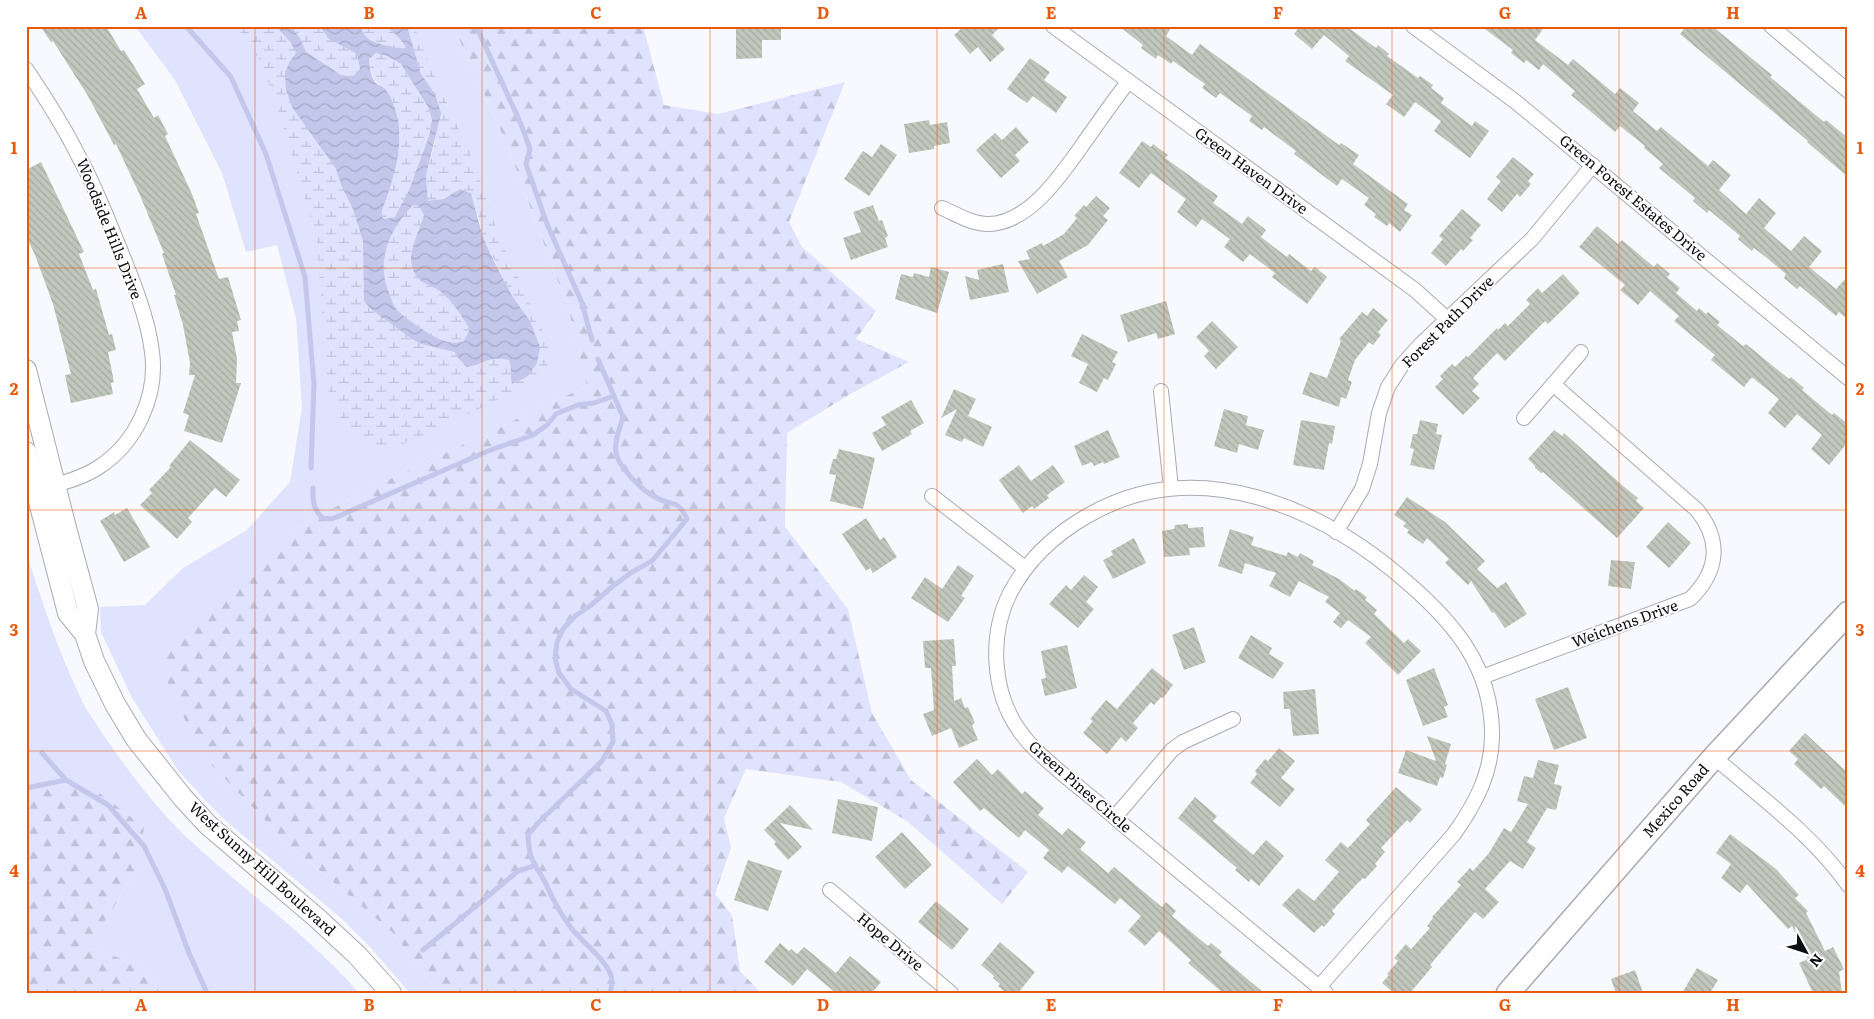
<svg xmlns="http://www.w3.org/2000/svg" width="1874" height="1019" viewBox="0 0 1874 1019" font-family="Literata,serif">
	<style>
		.grass { fill: #dfe3fe }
		.forest { fill: url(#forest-firs) }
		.wetland { fill: url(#wetland-marsh) }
		.water { fill: url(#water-waves); fill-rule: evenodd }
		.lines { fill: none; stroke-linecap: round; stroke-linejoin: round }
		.stream { stroke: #c2c7eb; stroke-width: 5 }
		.building { fill: url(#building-back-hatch) }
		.street-casing { stroke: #a8aab5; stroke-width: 16 }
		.secondary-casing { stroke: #a8aab5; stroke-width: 22 }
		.primary-casing { stroke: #a8aab5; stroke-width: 25 }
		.street { stroke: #fff; stroke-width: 14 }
		.secondary { stroke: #fff; stroke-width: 20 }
		.primary { stroke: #fff; stroke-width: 22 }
		.grid { fill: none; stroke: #e8590c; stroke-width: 1; stroke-opacity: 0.55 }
		.labels { text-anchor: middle; stroke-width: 4; stroke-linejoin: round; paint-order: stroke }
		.street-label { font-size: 15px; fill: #0d0e12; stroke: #fff }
		.neatline { fill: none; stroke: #e8590c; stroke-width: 2 }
		.grid-label { font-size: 16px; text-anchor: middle; font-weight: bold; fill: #e8590c }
	</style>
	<defs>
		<pattern id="forest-firs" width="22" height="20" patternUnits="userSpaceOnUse" patternTransform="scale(1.25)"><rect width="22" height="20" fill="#dfe3fe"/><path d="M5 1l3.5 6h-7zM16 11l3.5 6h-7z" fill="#bec2d9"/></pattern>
		<pattern id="wetland-marsh" width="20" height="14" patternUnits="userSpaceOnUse" patternTransform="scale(1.25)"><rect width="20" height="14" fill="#dfe3fe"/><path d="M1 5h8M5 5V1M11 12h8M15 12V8" fill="none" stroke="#bec2d9"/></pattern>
		<pattern id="water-waves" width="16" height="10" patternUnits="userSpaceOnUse" patternTransform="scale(1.25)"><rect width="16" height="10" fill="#c2c7eb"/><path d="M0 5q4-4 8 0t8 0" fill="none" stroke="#a6aac8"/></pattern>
		<pattern id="building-back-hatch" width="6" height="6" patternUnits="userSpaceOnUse" patternTransform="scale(1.25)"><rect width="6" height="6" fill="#c1c7bc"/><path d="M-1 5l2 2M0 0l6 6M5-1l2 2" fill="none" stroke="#a5aaa1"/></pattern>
	</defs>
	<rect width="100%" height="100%" fill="#f8f9fe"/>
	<path class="grass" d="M135,26H276L537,363L414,54L407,26H453L506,142L569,311L587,386L371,488L290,531L201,754L288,844L392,932L439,993H410L370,947L342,919L227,822L203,798L178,770L132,698L101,632L100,607L145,605L183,568L247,530L290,482L302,408L296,318L277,245L246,252L222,173L175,80Z
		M26,552C42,602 59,653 82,701C87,712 96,722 102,733C126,768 152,803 182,833C240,888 307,933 359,993H161L145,971L117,957L86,948L115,905L139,863L89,785L26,784Z"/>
	<path class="forest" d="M453,26H643L664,105L718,114L845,82L789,222L802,247L876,311L856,339L909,362L852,393L787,433L785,527L848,609L872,713L911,780L1028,872L1002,904L907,821L841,782L746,769L724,818L731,848L715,894L732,915L740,971L761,993H439L392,932L288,844L201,754L156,657L290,531L371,488L587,386L569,311L506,142Z
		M26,784L89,785L144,827L139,863L115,905L87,948L117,957L145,971L161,993H26Z"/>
	<path class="wetland" d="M236,26H276L291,43L296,53L290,61L325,153L336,169L342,187L353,209L363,241L364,301C383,322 428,345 455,352L459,359L478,365L491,358L509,360C513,367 510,376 512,384L528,376L537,363L530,321L512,296L483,237L478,215L460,189L442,199L428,202L426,176L435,142V94L421,74L407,26H414L433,73L471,155L500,239L545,335L551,358L542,376L515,391L440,428L398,446L367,445L345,427L328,390L317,240L285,132L263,65Z
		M291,26H339V29L327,27L344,46L357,54L360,69L353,76L341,75L305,52L300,38Z
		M360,26C383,26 394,24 406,48C400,49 395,47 389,46C376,43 365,41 360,26Z
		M376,53L387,56L401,64L428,107L432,120L429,136L409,190L395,217L385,219L380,217L393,178L400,135L383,87C371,81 371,71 369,59Z
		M412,205L419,206L424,215C421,226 410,249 411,260C415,285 427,281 441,292C453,302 462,317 470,329L464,341C451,346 437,339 425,331C416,324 405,318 397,310C393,306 391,298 389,293C374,259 390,231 412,205Z"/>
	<path class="water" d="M276,26H291L300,38L306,52L341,75L353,76L360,69L357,54L328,38L322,29L327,27L339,29V26H360C365,41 376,43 389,46C395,47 400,49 406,48C401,38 394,33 386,26H407L421,74L435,94L441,113L426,176L428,201L443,199L460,189L471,194L483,237L494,261L512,296L530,321L540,347L537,363L528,376L512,384C510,376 512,366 509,360C489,355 485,364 467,367L459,359L455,352L425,345L415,341L373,311L364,301L363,241L353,209L342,187L336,169L292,107L286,90L285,72L290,61L296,53L291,43ZM376,53L387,56L401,64L428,107L432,120L429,136L409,190L395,217L385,219L380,216C393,180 409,139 392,101C391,97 387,91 384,88C381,85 377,85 375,82C370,75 370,67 369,59ZM413,205L419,206L424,215C421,226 410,249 411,260C414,285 427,281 441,292C453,301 462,317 470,329L464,341C451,346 437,339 425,331C416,325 405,318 397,310C393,306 391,298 389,293C375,260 390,229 413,205Z"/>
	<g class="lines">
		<path class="stream" d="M186,26L231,77L266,154L305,277L314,384L311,468
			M476,26L521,124L530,149L526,164L547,224L582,303L592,340
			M598,359L623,417C620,428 614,440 616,452C618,467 643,492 657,498C673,507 677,498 687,519L652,561L632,572L613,586L590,606L575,616L563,629L557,642L555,658L559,673L571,689L606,711L612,724L613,742L602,761L538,823L528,835C529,862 535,863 546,884C553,900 560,913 571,928C581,941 612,964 612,981C612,985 611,989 610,993
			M313,488C312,501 314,509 322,518L332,519L488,451L533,435L547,425L556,414L578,405L594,403L614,396
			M42,753L66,780
			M26,788L66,780L108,805L144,846L165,889L189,953L207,993
			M423,950L518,871L534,866"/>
	</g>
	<path class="building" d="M40,26H106L121,51L124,50L145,84L137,89L154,118L158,115L168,134L165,136L192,194L199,213L196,214L219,279L228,277L241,320L237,321L239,331L232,332L237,359L236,383H241L222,443L184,431L189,415L183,413L195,375H189L190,363L183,325L174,295H176L162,254L164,253L139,193L116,144L114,145L88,96L53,41L51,42Z
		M736,26H781V40H762V58L736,59Z
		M964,26H1001L992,35L1005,49L990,62L978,47L970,54L954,35Z
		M1119,26H1172L1166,36L1192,55L1200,44L1339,145L1341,143L1359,155L1353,164L1408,204L1404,210L1412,215L1400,232L1389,223L1387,226L1374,217L1376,214L1364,205L1369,198L1342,179L1337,186L1294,154L1296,151L1264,127L1262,130L1249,121L1252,116L1220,93L1216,98L1202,88L1205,84L1173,61L1171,64L1158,55L1156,59L1141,48L1143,45Z
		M1300,26H1346L1376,48L1378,45L1389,54L1387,56L1418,78L1420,76L1433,85L1431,88L1444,98L1441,103L1472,126L1475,121L1489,131L1470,158L1434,131L1441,121L1415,102L1404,117L1386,104L1393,95L1345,61L1349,56L1324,35L1312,49L1294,34Z
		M1481,26H1545L1535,40L1568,65L1573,59L1615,94L1620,88L1639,103L1633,111L1657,131L1661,127L1708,166L1713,160L1731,175L1719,190L1746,214L1759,198L1776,213L1764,228L1791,251L1804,236L1822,251L1809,267L1836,289L1848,276V320L1839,312L1836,316L1800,286L1797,289L1784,278L1786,274L1767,258L1754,248L1752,251L1738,239L1740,236L1709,210L1707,213L1693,201L1695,198L1659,168L1663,164L1644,148L1645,146L1620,126L1615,132L1571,95L1575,91L1543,64L1539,70L1526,60L1524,63L1511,53L1513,50Z
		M1686,26H1712L1772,75L1770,77L1824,122L1826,120L1848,138V177L1807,142L1808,141L1680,34Z
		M1030,58L1050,72L1044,80L1067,97L1056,113L1033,96L1027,103L1007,89Z
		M929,120L930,125L947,122L950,143L934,146V149L909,153L904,124Z
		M1016,127L1029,142L1015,155L1020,161L1001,178L976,150L995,133L1002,140Z
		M1142,141L1151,147L1153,144L1168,155L1165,158L1218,196L1213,203L1242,224L1248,216L1266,230L1261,237L1287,257L1289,254L1311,271L1315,267L1327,277L1307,304L1272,277L1275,273L1250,254L1243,262L1224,247L1230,239L1202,219L1196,227L1177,212L1186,199L1151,173L1139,188L1119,173Z
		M881,144L897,155L869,196L844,179L863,151L872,157Z
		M1513,157L1534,174L1528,181L1531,184L1520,197L1517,194L1502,212L1487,199L1501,181L1496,177Z
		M41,162L84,252L79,254L93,290L96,289L109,335L112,334L116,350L108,352L114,382L111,383L113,394L71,403L65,375L71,374L53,304L35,255L26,236V170Z
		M1096,196L1110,208L1103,216L1108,220L1088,245L1059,261L1068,277L1037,294L1018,261L1030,259L1026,251L1042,243L1043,246L1064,234L1077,218L1074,216L1084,205L1086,207Z
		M873,205L879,221L882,220L888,236L885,238L888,247L851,260L843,238L861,232L853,212Z
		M1462,209L1481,225L1470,238L1473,240L1463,251L1461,249L1446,266L1431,253L1443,239L1439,236Z
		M1597,226L1618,244L1622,240L1654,267L1657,263L1670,274L1667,277L1680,288L1676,293L1697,311L1699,308L1706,314L1708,312L1720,322L1717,325L1743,346L1746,344L1789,379L1791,377L1804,388L1802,390L1832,415L1834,413L1848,424V442L1829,465L1811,449L1822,435L1797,414L1785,428L1768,413L1779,399L1753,378H1751L1744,387L1711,360L1715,355L1674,321L1679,316L1650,291L1638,305L1620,290L1625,285L1579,247Z
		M1003,264L1009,292L970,300L965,276L979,280L977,270Z
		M931,267L949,272L937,313L895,299L901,274L913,277L914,273L929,277Z
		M1563,274L1580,293L1548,324L1545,321L1505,361L1497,353L1473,378L1479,384L1472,391L1480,398L1463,415L1435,387L1443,379L1440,376L1452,364L1455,367L1466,356L1468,357L1497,328L1498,330L1505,323L1508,326L1530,304L1526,300L1538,288L1542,293Z
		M1166,301L1175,334L1158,339L1156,333L1128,342L1120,315Z
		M1373,308L1388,320L1378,332L1381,335L1373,345L1369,342L1355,360L1348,380L1352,382L1346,399L1341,397L1339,407L1302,394L1310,372L1327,378L1341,341L1339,339L1362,312L1367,316Z
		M1212,321L1238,347L1216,369L1204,356L1209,351L1196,337Z
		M1082,334L1118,352L1112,362L1116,364L1108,380L1104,378L1097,392L1079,383L1088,364L1071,356Z
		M954,389L976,399L968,416L992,427L983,447L964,438L962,442L945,435L957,409L941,418Z
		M911,400L924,423L910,431L912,434L882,451L872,433L886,425L881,417Z
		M1224,409L1248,416L1246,425L1264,430L1258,450L1239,444L1237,453L1214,446Z
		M1301,420L1335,426L1332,444L1329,443L1324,470L1293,465Z
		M1420,420L1438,424L1436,434L1442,435L1434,470L1410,465L1414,449L1410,448L1413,434H1417Z
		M1108,430L1120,457L1104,464L1103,462L1094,466L1092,462L1082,466L1074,446Z
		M1554,430L1562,436L1564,433L1623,486L1638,498L1636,501L1644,508L1617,538L1543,472L1541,473L1535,468V466L1528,459Z
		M190,440L240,480L226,497L215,488L188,518L192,522L177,539L140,505L152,493L149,490L171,467L169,466Z
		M839,449L875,458L863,509L830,501L836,475L829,474L833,459H836Z
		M1019,465L1031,481L1053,465L1065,482L1047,495L1049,498L1034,509L1032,506L1023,513L999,480Z
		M1407,497L1445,522L1485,561L1477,569L1497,588L1506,582L1527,614L1505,628L1494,612L1492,613L1471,581L1468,585L1445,563L1449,559L1427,538L1423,544L1407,533L1409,530L1403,526L1406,523L1394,515Z
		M127,508L150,547L124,562L100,521L114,512L115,515Z
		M866,518L880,540L884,537L897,557L873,573L870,568L866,571L842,534Z
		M1668,522L1691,543L1669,568L1646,547Z
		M1188,524V528L1203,527L1205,547L1189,548L1190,555L1164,557L1162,531L1174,529L1175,525Z
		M1230,529L1254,537L1251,545L1286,556L1288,552L1298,557L1300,553L1314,561L1312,565L1339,579L1355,591L1356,589L1367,597L1365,600L1377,610L1374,614L1404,643L1408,639L1421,651L1398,675L1365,643L1371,637L1348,620L1341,628L1333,622L1340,613L1325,602L1329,597L1299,581L1290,597L1269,586L1276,573L1245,563L1242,574L1218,566Z
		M1134,538L1146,563L1113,579L1103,560L1113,555L1111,551Z
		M1611,560L1635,562L1631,589L1608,586Z
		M958,565L974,576L961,596L965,598L948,622L911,598L925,577L942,589Z
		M1084,575L1098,587L1086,602L1094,609L1078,628L1049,604L1066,585L1071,590Z
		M1194,627L1206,662L1184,670L1172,635Z
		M1251,635L1272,648L1269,654L1284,663L1273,679L1238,658Z
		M954,639L956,666H952L954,701L961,698L965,708L968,707L975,723L972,725L978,740L959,748L951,728L932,736L923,714L934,710L931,668H925L923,641Z
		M1067,645L1077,688L1045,696L1041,679L1046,678L1041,651Z
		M1152,668L1173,685L1163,698L1161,697L1154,705L1151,702L1133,723L1138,728L1126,742L1121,737L1107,754L1083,733L1093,721L1090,719L1106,700L1117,709Z
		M1434,668L1448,705L1444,707L1448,717L1423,726L1406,680Z
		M1568,687L1587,738L1554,750L1535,699Z
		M1315,689L1319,734L1293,736L1290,709H1284L1283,692Z
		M1805,733L1848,773V809L1824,786L1821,789L1794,764L1798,759L1789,751Z
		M1427,736L1451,744L1445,764L1447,765L1443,778L1440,777L1437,786L1398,773L1406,750L1436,761Z
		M1279,748L1295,761L1281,778L1295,789L1280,807L1250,783L1257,774L1255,771L1265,759L1268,761Z
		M977,759L992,775L998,769L1022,794L1025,791L1044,808L1038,815L1062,835L1068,828L1086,842L1080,849L1108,873L1114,867L1162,907L1166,902L1176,911L1172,916L1208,946L1211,943L1222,952L1219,955L1264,993H1223L1188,963L1191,960L1159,931L1145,946L1128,931L1141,916L1120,898L1115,904L1068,866L1062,873L1043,858L1049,850L1025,830L1019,838L984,808L980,811L953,782Z
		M1538,760L1559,765L1554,784L1562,786L1556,810L1547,808L1527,842L1536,848L1523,869L1510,861L1485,889L1499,902L1483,919L1475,912L1430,965L1432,967L1410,993H1394L1382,983L1389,975L1387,974L1398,961L1394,958L1406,944L1411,949L1430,928L1427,926L1433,918L1432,917L1461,885L1457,882L1470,868L1473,871L1489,853L1504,828L1511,832L1528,804L1517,801L1524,776L1533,778Z
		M1396,787L1422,809L1410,823L1407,820L1381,848L1385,852L1375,864L1377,866L1365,879L1363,878L1355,886L1332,911L1335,914L1324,927L1322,925L1314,933L1282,905L1298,888L1314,901L1339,872L1325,860L1341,842L1348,848L1370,824L1366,820Z
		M1195,797L1217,816L1213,821L1253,855L1266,840L1284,856L1259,886L1251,879L1249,882L1235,870L1237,868L1178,818Z
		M838,799L878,807L872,841L832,833Z
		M790,805L813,830L780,823L802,847L788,860L774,844L776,842L764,830Z
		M902,832L932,865L905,889L875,857Z
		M1730,834L1776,869L1799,895L1795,898L1808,911L1806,913L1825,951L1833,947L1844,969L1839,972L1842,993H1813L1799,963L1808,959L1792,926L1788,929L1747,884L1740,893L1721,878L1731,864L1716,853Z
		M748,860L782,871L768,911L734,900Z
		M936,901L969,929L952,950L918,922Z
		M1000,942L1035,972L1018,993H1006L998,986L1000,984L993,978L994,976L981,965Z
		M780,943L789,951L791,949L797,954L804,947L836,973L850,956L881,982L872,993H836L807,969L793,986L764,962Z
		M1697,968L1718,980L1710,993H1682Z
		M1635,970L1643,993H1616L1611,979Z"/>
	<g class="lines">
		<g class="street-casing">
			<path id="street" d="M1053,26L1415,290L1447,319
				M1413,26L1516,102L1848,378
				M1771,26L1848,91
				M26,69C45,97 64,127 79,157C93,182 104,210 115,237C129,271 148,316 152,352C158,396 136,443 99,467C84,477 64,483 46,487
				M942,208C956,214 972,224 988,224C1031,224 1066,168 1088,137C1101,119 1114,100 1128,82
				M1161,391L1171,488
				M1524,418L1581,352
				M932,496L1025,568
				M1336,532L1362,489L1370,464L1379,413L1388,387L1402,365L1421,344L1532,239L1593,165
				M1482,677L1690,599C1718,572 1722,541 1697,510L1553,384
				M1714,757C1760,797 1813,835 1848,885
				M1115,817L1172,750L1183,742L1233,719
				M830,890L951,993
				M1319,987L1454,834C1476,803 1493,771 1492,732C1491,667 1455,624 1409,584C1322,507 1197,452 1087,516C1054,535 1028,559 1010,593C989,635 992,692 1019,730C1031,748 1048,761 1065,776C1084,791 1102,806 1120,822C1189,879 1257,936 1326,993"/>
		</g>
		<g class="secondary-casing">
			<path id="secondary" d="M26,370L65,524L88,609L85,634
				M26,452L68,613L85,634L94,661L115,704L136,739L183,798L208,825L317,918L357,955L391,993"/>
		</g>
		<g class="primary-casing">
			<path id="primary" d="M1508,993L1714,757L1848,613"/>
		</g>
		<use href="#street" class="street"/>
		<use href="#secondary" class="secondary"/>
		<use href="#primary" class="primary"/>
	</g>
	<path class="grid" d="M255,26V993M482,26V993M710,26V993M937,26V993M1164,26V993M1392,26V993M1619,26V993M26,268H1848M26,510H1848M26,751H1848"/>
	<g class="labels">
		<g class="street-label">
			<text transform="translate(1251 171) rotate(36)" y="5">Green Haven Drive</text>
			<text transform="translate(1633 198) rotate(40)" y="5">Green Forest Estates Drive</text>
			<text transform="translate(109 229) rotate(68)" y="5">Woodside Hills Drive</text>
			<text transform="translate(1448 322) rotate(-45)" y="5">Forest Path Drive</text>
			<text transform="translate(1625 624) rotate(-20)" y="5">Weichens Drive</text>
			<text transform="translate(1080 787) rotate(41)" y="5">Green Pines Circle</text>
			<text transform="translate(1676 801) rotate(-49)" y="5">Mexico Road</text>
			<text transform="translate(262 869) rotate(42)" y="5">West Sunny Hill Boulevard</text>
			<text transform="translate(890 942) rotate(40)" y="5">Hope Drive</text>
		</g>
	</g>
	<rect width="1874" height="1019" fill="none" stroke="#ffffff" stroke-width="55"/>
	<g transform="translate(1806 952) rotate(130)" stroke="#ffffff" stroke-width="4" paint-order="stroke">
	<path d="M0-4L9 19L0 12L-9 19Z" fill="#0d0e12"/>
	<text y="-8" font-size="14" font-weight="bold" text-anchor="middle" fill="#0d0e12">N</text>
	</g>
	<rect x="28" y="28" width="1818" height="964" class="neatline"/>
	<g class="grid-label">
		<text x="141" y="19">A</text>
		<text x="369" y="19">B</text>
		<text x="596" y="19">C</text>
		<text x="823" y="19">D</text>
		<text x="1051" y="19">E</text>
		<text x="1278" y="19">F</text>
		<text x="1505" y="19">G</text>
		<text x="1733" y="19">H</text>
		<text x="14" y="154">1</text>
		<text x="1860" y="154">1</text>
		<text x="14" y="395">2</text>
		<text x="1860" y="395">2</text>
		<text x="14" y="636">3</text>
		<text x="1860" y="636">3</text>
		<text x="14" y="877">4</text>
		<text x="1860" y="877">4</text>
		<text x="141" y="1011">A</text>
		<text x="369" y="1011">B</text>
		<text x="596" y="1011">C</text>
		<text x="823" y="1011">D</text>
		<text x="1051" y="1011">E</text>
		<text x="1278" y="1011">F</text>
		<text x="1505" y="1011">G</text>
		<text x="1733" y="1011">H</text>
	</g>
</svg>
